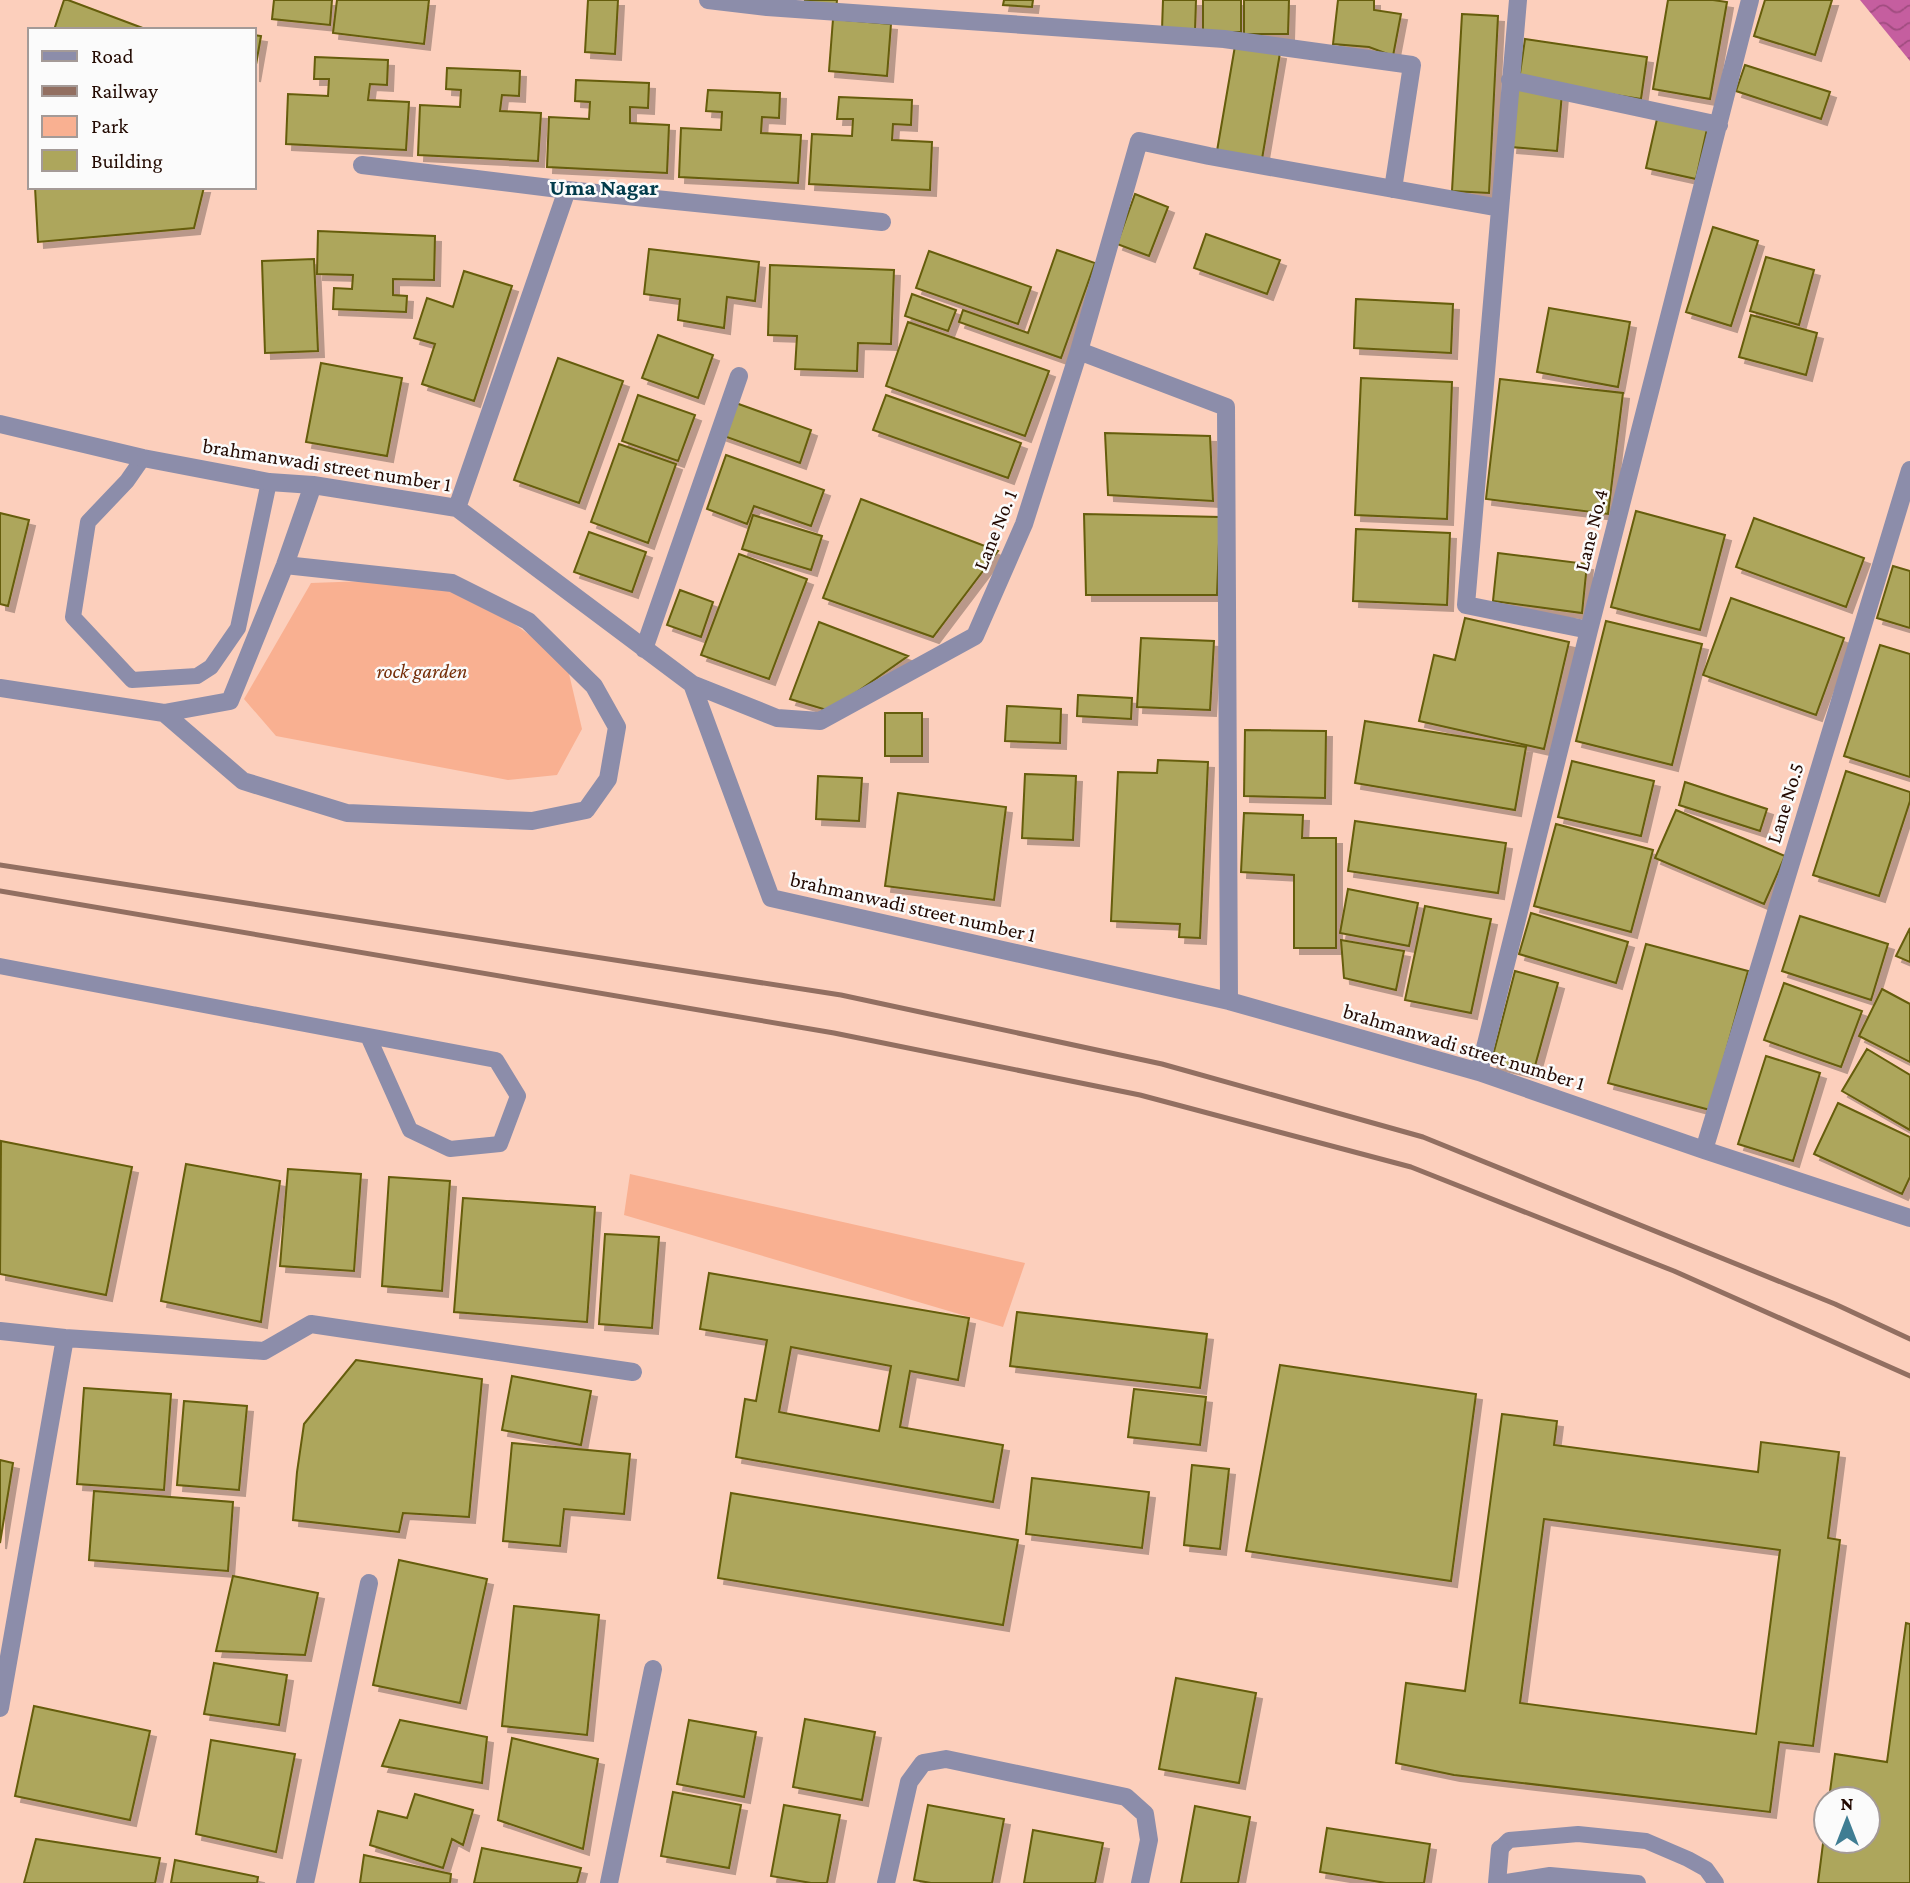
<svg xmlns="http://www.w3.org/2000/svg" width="1910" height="1883" viewBox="0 0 1910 1883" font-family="'Crimson Pro',serif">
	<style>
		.green { fill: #f9b091 }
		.water { fill: url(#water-waves) }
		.building { fill: #ada65c; stroke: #655d09; stroke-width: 2; fill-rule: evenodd; filter: url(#shadow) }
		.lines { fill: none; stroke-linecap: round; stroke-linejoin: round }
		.service { stroke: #8c8daa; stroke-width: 16 }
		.minor { stroke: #8c8daa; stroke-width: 18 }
		.rail { stroke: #926f61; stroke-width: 5 }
		.labels { text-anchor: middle; stroke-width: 5; stroke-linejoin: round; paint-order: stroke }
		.street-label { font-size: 21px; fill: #220901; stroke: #fbfbfb }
		.park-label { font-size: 21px; font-style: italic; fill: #752e09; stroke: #fbfbfb }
		.neighbourhood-label { font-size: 23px; font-weight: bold; fill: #023b4b; stroke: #fbfbfb }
	</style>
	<defs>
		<pattern id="water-waves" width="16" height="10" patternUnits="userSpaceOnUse" patternTransform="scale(1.75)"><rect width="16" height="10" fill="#c55e9f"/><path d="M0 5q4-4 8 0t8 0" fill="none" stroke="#a04c7f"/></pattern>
		<filter id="shadow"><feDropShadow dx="6" dy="6" stdDeviation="0" flood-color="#0004"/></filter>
	</defs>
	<rect width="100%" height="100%" fill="#fccfbc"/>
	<path class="green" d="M450,578L566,661L582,729L557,775L508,780L276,736L244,699L311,583Z
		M630,1174L1025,1263L1003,1327L624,1215Z"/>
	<path class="water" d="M1860,0H1910V61Z"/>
	<path class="building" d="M64,0H68L148,30H54Z
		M274,0H332L330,25L272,19Z
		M337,0H429L424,44L333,33Z
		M588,0H618L615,54L585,52Z
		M805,0H837L836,10L804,7Z
		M1004,0H1033L1032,7L1003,5Z
		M1163,0H1196L1195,31L1162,30Z
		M1203,0H1241V32H1203Z
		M1244,0H1289L1288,34H1244Z
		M1338,0H1374V10L1401,14L1393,56L1369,47L1333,44Z
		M1668,0H1713L1727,2L1710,99L1653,89Z
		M1765,0H1832L1815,55L1754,36Z
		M1462,14L1498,16L1489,193L1452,191Z
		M833,19L891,24L887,76L829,71Z
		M254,35L261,36L254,76Z
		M1525,39L1647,57L1641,99L1519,80Z
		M1235,46L1280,53L1262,159L1217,151Z
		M315,57L388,60L387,85L370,84L368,100L409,102L406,150L286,144L288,94L328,96L329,79H314Z
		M1745,65L1830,92L1821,119L1736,91Z
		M447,68L520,71L519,96L502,95L500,111L541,113L538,161L418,155L420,105L460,107L461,90L446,89Z
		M576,80L649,83L648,108L630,107V123L669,125L667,173L547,167L549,117L589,119L590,102L575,101Z
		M1516,88L1562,93L1557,151L1511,147Z
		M708,90L780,93L779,118L762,117L761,133L801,135L798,183L679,177L681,128L721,130L722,112L706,111Z
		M839,97L912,100L911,125L893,124L892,140L932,142L930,190L809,184L812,134L852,136L853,119H837Z
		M1657,119L1707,129L1696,179L1646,168Z
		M35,187H204L194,228L38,242Z
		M1135,194L1168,207L1149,256L1117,244Z
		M1713,227L1758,241L1731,326L1686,312Z
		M318,231L435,236L434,280L393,279V295L407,296L406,312L333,309L334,288L352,289L353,275L317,274Z
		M1206,234L1280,260L1267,294L1194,268Z
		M649,249L759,262L755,301L727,297L724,328L678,320L680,299L644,294Z
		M1057,250L1095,263L1061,358L959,322L963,310L1028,333Z
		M929,251L1031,287L1018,324L916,288Z
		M1766,257L1814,270L1799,325L1750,311Z
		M314,259L318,351L265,353L262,261Z
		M770,265L894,270L891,344L858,343L857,371L795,369L797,336L768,335Z
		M464,271L512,286L474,401L422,384L435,344L414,338L427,298L453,307Z
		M912,294L956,310L948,331L905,316Z
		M1356,299L1453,304L1451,353L1354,348Z
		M1549,308L1630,322L1618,387L1537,372Z
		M1751,315L1817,333L1806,375L1739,357Z
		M908,322L1049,371L1025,436L886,386Z
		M658,335L713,355L698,398L642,378Z
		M558,358L623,381L579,503L514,480Z
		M321,363L402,378L387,456L306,442Z
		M1361,378L1452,382L1447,519L1355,515Z
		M1500,379L1623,393L1608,514L1486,499Z
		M638,395L695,415L678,461L622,441Z
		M886,395L1021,443L1008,478L873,430Z
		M733,402L811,430L800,463L721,435Z
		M1105,433L1210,436L1213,501L1108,495Z
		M619,444L676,464L648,543L591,522Z
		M726,455L824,490L811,526L754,506L747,524L707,509Z
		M861,499L998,551L933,637L823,598Z
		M1636,511L1725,535L1700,630L1611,607Z
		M0,513L29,520L8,606L0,604Z
		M1084,514L1220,517L1217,595H1086Z
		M753,515L822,536L811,570L742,549Z
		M1754,518L1864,558L1846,607L1736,567Z
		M1356,529L1450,533L1447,605L1353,601Z
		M589,532L646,552L632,592L574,572Z
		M1498,553L1587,564L1582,613L1493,601Z
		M739,554L807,579L769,679L701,655Z
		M1893,566L1910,571V628L1877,618Z
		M680,590L713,602L701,637L667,625Z
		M1731,598L1844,638L1816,715L1703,675Z
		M1465,618L1569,642L1544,749L1419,721L1434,655L1455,660Z
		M1606,621L1702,644L1672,765L1576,741Z
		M819,622L908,656L830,711L790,699Z
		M1141,638L1214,641L1210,710L1137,707Z
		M1880,645L1910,654V777L1844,756Z
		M1078,695L1132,698L1131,719L1077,716Z
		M1007,706L1061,709L1060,743L1005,741Z
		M885,713H922V756H885Z
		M1365,721L1526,747L1515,810L1355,783Z
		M1245,730L1326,731L1325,798L1244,796Z
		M1158,760L1208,762L1200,938L1179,937L1180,924L1111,921L1118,772L1157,773Z
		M1572,761L1654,781L1641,836L1558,817Z
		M1846,771L1910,792V801L1879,896L1813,875Z
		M1025,774L1076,776L1073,840L1022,838Z
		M818,776L862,778L859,821L816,819Z
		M1685,782L1767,809L1760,831L1679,805Z
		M898,793L1006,807L994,900L885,886Z
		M1676,810L1785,856L1764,904L1655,858Z
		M1244,813L1303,815L1302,838H1336V948H1294V875L1241,872Z
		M1355,821L1506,843L1498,893L1348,871Z
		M1556,824L1653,850L1631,932L1534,906Z
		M1348,889L1418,903L1409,946L1340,933Z
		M1425,906L1491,919L1471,1013L1405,1000Z
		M1531,913L1628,942L1616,983L1519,954Z
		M1800,916L1888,944L1871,1000L1782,971Z
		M1910,928V962L1896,956Z
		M1341,940L1404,951L1396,990L1344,978Z
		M1646,944L1748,971L1710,1110L1608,1083Z
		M1515,971L1558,983L1533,1073L1491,1063Z
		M1784,983L1862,1011L1841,1067L1764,1040Z
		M1882,989L1910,1004V1062L1859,1036Z
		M1867,1049L1910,1075V1130L1842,1091Z
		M1766,1056L1820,1073L1793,1161L1738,1144Z
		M1838,1103L1910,1137V1177L1902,1194L1814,1154Z
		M1,1141L132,1167L106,1295L0,1274Z
		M186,1164L280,1181L261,1322L161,1301Z
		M288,1169L361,1174L354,1271L280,1266Z
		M389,1177L450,1181L442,1291L382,1286Z
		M463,1198L595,1207L587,1322L454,1312Z
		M605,1234L659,1237L652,1328L599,1324Z
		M709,1273L969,1318L958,1380L910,1371L900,1427L1003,1445L993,1502L736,1457L745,1399L756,1401L767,1340L700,1329ZM791,1347L891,1366L879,1431L779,1412Z
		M1017,1312L1207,1334L1200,1388L1010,1366Z
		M356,1360L482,1379L469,1517L403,1513L399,1532L293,1520L297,1472L304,1424Z
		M1280,1365L1476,1394L1451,1581L1246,1551Z
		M512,1376L591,1391L581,1445L502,1430Z
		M84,1388L171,1394L164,1490L77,1484Z
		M1134,1389L1206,1397L1200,1445L1128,1437Z
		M184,1401L247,1406L239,1490L177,1485Z
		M1502,1414L1557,1421L1554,1445L1758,1472L1761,1442L1839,1452L1828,1538L1840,1540L1813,1746L1779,1742L1770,1812L1454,1775L1396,1763L1406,1683L1465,1691ZM1544,1519L1780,1550L1756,1734L1520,1703Z
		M512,1443L630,1454L624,1514L564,1509L560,1546L503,1541Z
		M0,1460L13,1463L0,1543Z
		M1192,1465L1229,1469L1220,1549L1184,1545Z
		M1032,1478L1149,1492L1142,1548L1026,1534Z
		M94,1491L233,1502L228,1571L89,1560Z
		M731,1493L1018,1540L1003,1625L718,1578Z
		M399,1560L487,1579L460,1703L373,1685Z
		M233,1576L318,1593L305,1655L216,1651Z
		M514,1606L599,1615L587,1735L502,1726Z
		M1906,1623L1910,1624V1883H1818L1826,1820V1841H1868V1799H1829L1835,1754L1887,1762Z
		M214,1663L287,1675L279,1725L204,1714Z
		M1176,1678L1256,1693L1239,1783L1159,1769Z
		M34,1706L150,1731L130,1820L15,1796Z
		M805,1719L875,1732L862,1800L793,1787Z
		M400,1720L487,1737L482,1783L382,1766Z
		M689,1720L756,1732L744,1797L677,1784Z
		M512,1738L598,1759L583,1849L498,1820Z
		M211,1740L295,1754L276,1852L196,1834Z
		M673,1792L741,1805L729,1868L661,1856Z
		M415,1794L473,1810L463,1845L452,1839L443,1868L370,1845L378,1811L407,1818Z
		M784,1805L840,1815L827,1883H811L771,1876Z
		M928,1805L1004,1819L992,1883H931L914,1880Z
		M1195,1806L1250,1817L1238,1883H1181Z
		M1327,1828L1430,1844L1424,1883H1386L1320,1872Z
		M1033,1830L1103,1843L1095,1883H1024Z
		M36,1839L160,1858L155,1883H24Z
		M482,1848L581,1868L577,1883H474Z
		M364,1855L451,1874L450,1883H360Z
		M175,1860L258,1877L257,1883H171Z"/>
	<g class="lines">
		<path class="service" d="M143,458L127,481L88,522L73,617L132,680L197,676L211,667L238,628L269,482
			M0,966C165,998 331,1029 496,1060L518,1096L500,1144L450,1149L410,1130L368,1036
			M1500,1849L1509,1840L1578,1834L1646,1841L1688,1859L1706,1869L1716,1883
			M1500,1883L1550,1875L1638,1883"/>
		<path class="minor" d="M708,0L767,7L1224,39L1412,65L1393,189
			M1518,0L1466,605L1589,630
			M1510,80L1719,125
			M362,165L567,190L882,222
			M1079,351L1226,407L1229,1001
			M0,424L143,458L269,482L313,485L457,508L692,684L771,898L1229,1001L1479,1072L1704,1150L1910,1218
			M457,508L567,190
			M644,649L739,376
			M692,684L777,718L820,721L975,636L1024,524L1079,351L1139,141L1209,156L1500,208
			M0,688L164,713L230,701L285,565L313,485
			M164,713L243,781L347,813L532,821L586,810L608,779L617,727L594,686L528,621L452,583L285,565
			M1479,1072L1589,630L1750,0
			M1704,1150L1910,470
			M0,1331L65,1338L264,1351L311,1324L633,1372
			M0,1708L65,1338
			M305,1883L369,1583
			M609,1883L653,1669
			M886,1883L909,1782L923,1763L946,1759L1126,1797L1145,1814L1149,1840L1140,1883
			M1497,1883L1500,1849"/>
		<path class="rail" d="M0,865L841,995L1162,1064L1423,1137L1835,1304L1910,1339
			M0,891L834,1033L1140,1095L1411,1167L1674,1271L1910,1376"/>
	</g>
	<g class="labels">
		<g class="street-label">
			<text transform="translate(327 465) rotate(9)" y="7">brahmanwadi street number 1</text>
			<text transform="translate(995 530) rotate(-68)" y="7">Lane No. 1</text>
			<text transform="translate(1591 530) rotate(-76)" y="7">Lane No.4</text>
			<text transform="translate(1785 803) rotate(-73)" y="7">Lane No.5</text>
			<text transform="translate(913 907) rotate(13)" y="7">brahmanwadi street number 1</text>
			<text transform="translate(1464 1047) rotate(17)" y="7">brahmanwadi street number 1</text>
		</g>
		<g class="park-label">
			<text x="422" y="678">rock garden</text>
		</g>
		<g class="neighbourhood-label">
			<text x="604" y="195">Uma Nagar</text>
		</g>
	</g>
	<rect x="28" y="28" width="228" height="161" fill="#fbfbfb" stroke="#a49a97" stroke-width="2"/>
	<rect x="42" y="51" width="35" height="10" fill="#8c8daa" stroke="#a49a97" stroke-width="2"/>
	<text x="91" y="63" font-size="21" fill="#220901">Road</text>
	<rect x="42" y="86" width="35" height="10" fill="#926f61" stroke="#a49a97" stroke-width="2"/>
	<text x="91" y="98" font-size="21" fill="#220901">Railway</text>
	<rect x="42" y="116" width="35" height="21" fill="#f9b091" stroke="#a49a97" stroke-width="2"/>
	<text x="91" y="133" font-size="21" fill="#220901">Park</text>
	<rect x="42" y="150" width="35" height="21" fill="#ada65c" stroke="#a49a97" stroke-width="2"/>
	<text x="91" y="168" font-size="21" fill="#220901">Building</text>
	<g transform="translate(1847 1820)"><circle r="33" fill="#fbfbfb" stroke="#a49a97" stroke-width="2"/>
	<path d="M0-5L12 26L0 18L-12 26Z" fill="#3f7d93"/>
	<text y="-10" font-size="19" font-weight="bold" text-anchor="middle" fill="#220901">N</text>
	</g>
</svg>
